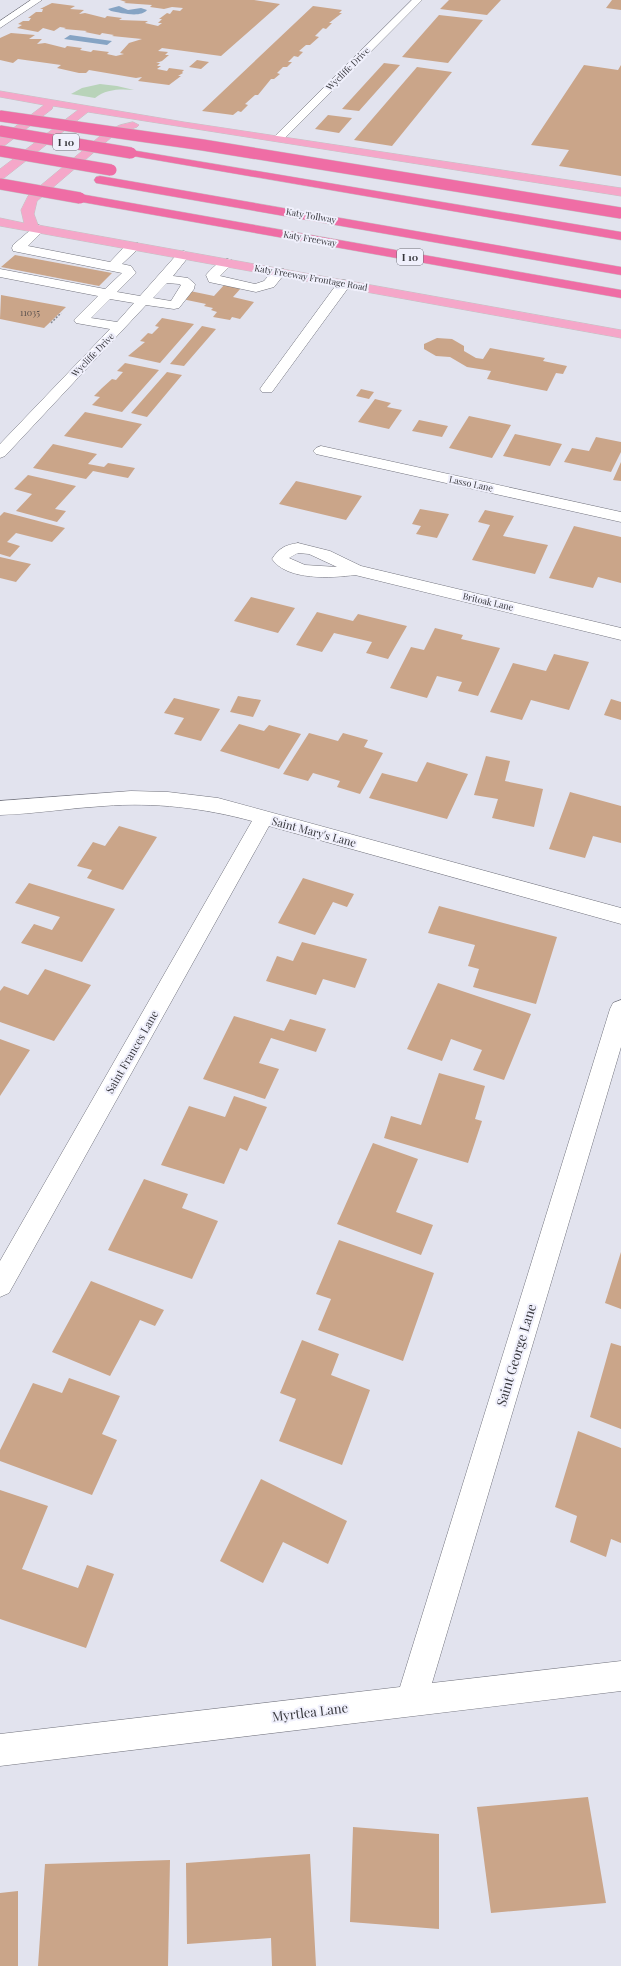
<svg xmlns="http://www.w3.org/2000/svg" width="621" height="1966" viewBox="0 0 621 1966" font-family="'Playfair Display',serif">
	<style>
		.green { fill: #b8d3b9 }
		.water { fill: #86a4c4 }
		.building { fill: #caa589 }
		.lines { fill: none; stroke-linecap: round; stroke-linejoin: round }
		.minor-casing { stroke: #73747e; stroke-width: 1 }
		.major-casing { stroke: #c3c3c4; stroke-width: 1 }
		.highway-casing { stroke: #c3c3c4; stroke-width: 1 }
		.path { stroke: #86878e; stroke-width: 1.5; stroke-dasharray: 2 1.5; stroke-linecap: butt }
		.minor { fill: #fff; fill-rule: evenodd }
		.major { fill: #f5a7c9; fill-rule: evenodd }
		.highway { fill: #ef6da5; fill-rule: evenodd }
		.highway-bridge-casing { stroke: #c3c3c4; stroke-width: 12; stroke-linecap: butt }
		.highway-bridge { stroke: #ef6da5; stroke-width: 11 }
		.labels { text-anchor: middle; stroke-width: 4; stroke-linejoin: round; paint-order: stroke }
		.far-street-label { font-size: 9px; fill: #37373c; stroke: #f0f0fc }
		.number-label { font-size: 9px; fill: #5c524f }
		.shield { fill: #f0f0fc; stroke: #6e6e76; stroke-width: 1 }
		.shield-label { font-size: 10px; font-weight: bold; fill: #37373c }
		.street-label { font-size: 11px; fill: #37373c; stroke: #f0f0fc }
		.near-street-label { font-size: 13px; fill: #37373c; stroke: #f0f0fc }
	</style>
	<rect width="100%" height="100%" fill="#e2e3ee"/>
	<path class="green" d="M100,84L117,86L134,90C120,89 106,89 95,98L71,94L82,88Z"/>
	<path class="water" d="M119,6L128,10L141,8L147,10C141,18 121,13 111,11L108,9Z
		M70,35L112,41L107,45L64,39Z"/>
	<path class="building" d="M120,0H254L280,4L221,56L162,48L158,51L168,52L165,55H169L162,61L156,63H160L157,66H161L157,69L167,71L169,68L184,70L182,72L183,73L178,76H181L169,85L138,81L142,77L136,78L89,70L86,73H79L57,68L61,65L18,59L13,63L0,60V38L11,33L35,35L29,39H42L37,44L45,43L65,48L67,46L82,48L80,50L91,52L93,50L109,52L107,54L116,56L124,54L120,53L129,43L142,39L112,36L114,35L102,33L100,35L85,32L87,31L64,29L66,28L60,27L54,31L43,28L38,32L17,28L22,25L18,24L23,21H29L31,18H28L36,12H42L43,9H40L52,3L75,6L70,9L84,10L79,14L85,13L105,18L107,16L122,18L119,20L148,21L145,23L158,26L162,23H158L162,19H159L167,13L170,14L173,10L180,11L183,8L172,7L164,9L150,7L152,5L124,3L126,2Z
		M449,0H501L487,15L440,9Z
		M612,0H621V10L606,8Z
		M313,6L342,10L339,13H342L329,23H332L326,29L323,28L315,36L319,37L310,45H306L299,51L303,52L298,57L294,56L288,62H292L287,67H283L277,73L280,74L274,79H271L258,95H255L245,104L248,105L241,112L238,111L233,115L202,111Z
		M439,15L483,20L448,63L402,57Z
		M197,60L209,62L201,69L189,67Z
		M384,63L400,65L359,111L342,109Z
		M584,65L618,70L621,65V176L559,166L569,150L531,145Z
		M417,67L452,72L392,146L354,140Z
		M328,115L352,118L339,133L315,129Z
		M15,255L112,273L99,286L1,267Z
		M225,284L242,287L233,297L254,302L240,319L232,317L230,320L213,317L217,312L211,310L213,308L204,306L206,304L182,299L190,291L214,296Z
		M1,295L66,307L44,328L0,319Z
		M162,318L194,324L160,363L128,356L145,342L140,341L148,333L152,334L159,327L155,326Z
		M202,326L216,329L184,366L170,364Z
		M437,338L452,339L464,346V351L476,358L483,359L490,348L545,358L543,361L567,366L563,374L556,373L547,391L487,379L491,371L467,367L450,357L436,356L424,349V344Z
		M125,363L159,370L122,412L92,405L100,397L94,396L102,388L112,379L116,380L123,372L117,371Z
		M167,372L182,375L147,417L131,413Z
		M361,389L374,392L369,399L356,396Z
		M375,399L391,403L387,407L402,410L389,429L358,422Z
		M85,412L142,424L122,448L64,436Z
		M469,416L511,425L492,458L449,448Z
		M419,420L448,426L442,437L412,431Z
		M515,434L562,444L550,466L503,456Z
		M596,437L621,442V452L611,472L564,462L572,448L589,451Z
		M53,444L97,454L88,464L104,467L108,463L135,468L128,478L93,471L86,479L33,468Z
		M621,462V481L613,480Z
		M28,475L76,486L55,509L66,511L57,522L16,511L32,494L14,489Z
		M296,481L362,496L346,520L279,504Z
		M420,509L449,514L437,538L416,534L421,526L412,524Z
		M485,510L514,516L503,536L548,545L535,574L472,560L490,525L478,522Z
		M4,512L65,528L52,542L16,533L7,542L20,546L10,557L0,554V516Z
		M574,526L621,537V583L598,577L593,588L549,578Z
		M0,557L31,564L16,582L0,578Z
		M251,597L295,608L278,633L234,621Z
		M317,612L353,621L358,614L407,626L388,659L366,653L372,642L334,633L322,652L296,645Z
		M435,628L463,635L461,639L500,648L478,696L458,691L462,682L437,676L427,698L390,688L411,647L424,650Z
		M554,654L589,662L569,710L531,700L522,720L490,712L513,663L546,671Z
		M238,696L261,700L253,717L230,712Z
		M174,698L220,709L201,741L174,734L184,718L164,713Z
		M611,699L621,702V720L604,715Z
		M239,724L264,731L269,725L301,734L279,769L220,751Z
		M309,733L338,741L343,733L368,740L364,747L383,753L360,794L337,787L340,781L313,773L308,781L283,774Z
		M486,756L510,761L505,781L543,789L534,827L492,818L498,799L474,795Z
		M427,762L468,774L447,819L369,798L382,773L417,782Z
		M570,792L621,806V843L593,836L585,858L549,849Z
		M119,826L157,837L123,890L87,878L92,870L77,866L93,842L105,846Z
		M303,878L354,894L347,907L333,902L315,935L278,923Z
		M29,883L115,909L82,962L21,943L34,924L52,930L60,917L15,903Z
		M439,906L557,937L536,1004L473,987L479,969L468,966L475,945L428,933Z
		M302,942L367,959L355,988L323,979L316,995L266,981L277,956L293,961Z
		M45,969L91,985L54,1041L0,1022V991L4,986L28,995Z
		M438,983L531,1014L504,1080L473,1070L482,1050L451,1039L442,1061L407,1049Z
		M234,1016L284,1031L290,1019L326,1029L316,1052L271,1038L259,1063L279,1069L265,1099L203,1079Z
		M0,1039L30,1050L0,1096Z
		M439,1073L485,1086L475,1119L482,1121L468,1163L384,1138L391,1116L421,1125Z
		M234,1096L267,1107L247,1151L240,1148L224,1184L161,1165L189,1106L225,1117Z
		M373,1143L418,1159L396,1212L433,1225L421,1255L337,1224Z
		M144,1179L188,1194L182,1208L218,1221L192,1279L108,1250Z
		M339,1240L434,1273L403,1361L318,1330L331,1299L316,1294Z
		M621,1252V1309L605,1303Z
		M91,1281L164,1310L155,1326L140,1320L110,1376L52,1352Z
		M302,1340L339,1354L331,1375L370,1390L342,1465L279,1441L296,1399L280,1393Z
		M611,1343L621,1346V1429L590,1417Z
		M69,1378L120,1396L102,1434L117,1440L92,1495L0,1461V1450L33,1383L62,1393Z
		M578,1431L621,1448V1543L611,1539L606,1557L570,1542L577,1516L555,1507Z
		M261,1479L347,1521L328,1564L283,1542L263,1583L220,1561Z
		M0,1490L48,1506L22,1569L78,1588L87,1565L114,1574L86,1648L0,1619Z
		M588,1797L606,1903L491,1913L477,1807Z
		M353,1827L439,1834V1929L350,1922Z
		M310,1854L316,1966H272L271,1938L187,1944L186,1863Z
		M170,1860L168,1966H38L45,1864Z
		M18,1891V1966H0V1893Z"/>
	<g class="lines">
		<g class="minor-casing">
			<path id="minor" d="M31,0H42L0,28V21Z
				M412,0H422L283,140H275L273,138L275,136Z
				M39,225L45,229L28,246L110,262L128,243H138L139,246L138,249L122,264L131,266L136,273L117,292L140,296L179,252L184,251L190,255L173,276L188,278L195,284L194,289L179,308L174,309L146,305L5,456L0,458V444L110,329L76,323L74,320L98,296L0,277V269L105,289L122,273L13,251L12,248L13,245L35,226ZM167,283L179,284L181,285L171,301L153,298ZM110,299L134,303L117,322L91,318Z
				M227,259L232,260L233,263L220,276L255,284L264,281L274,269H284L286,272L274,287L256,292L209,282L206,275C211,269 219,261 227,259Z
				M344,280L349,281L351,284L272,392H262L260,389L262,386L339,281Z
				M321,446L621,512V522L316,454L313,451L316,448Z
				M298,543L330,551L361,566L621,628V640L355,575C332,578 287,581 272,559C279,548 285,545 298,543ZM298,553L309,554L337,567L305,565L289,558Z
				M131,791L168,792L218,798L621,908V924L269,826L9,1293L0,1297V1261L252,821C204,808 154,802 104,806C69,808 35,814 0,815V801Z
				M621,1000V1047L432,1683L621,1661V1691L0,1766V1734L400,1687L610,1009L613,1003Z"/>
		</g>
		<g class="major-casing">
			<path id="major" d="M0,91L184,122L621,188V196L88,112L4,178L0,179V169L78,110L53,106L52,109L4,146L0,147V138L44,105L0,97Z
				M133,122L139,125L137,127L113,136L37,201L34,214L38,225L621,330V338L0,226V218L24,223L21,210L28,196L105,132L120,125Z"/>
		</g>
		<g class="highway-casing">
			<path id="highway" d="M131,150L621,232V240L127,155L125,153Z
				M100,176L621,267V275L96,183L94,180L96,177Z
				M80,194L621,290V298L76,201L74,198Z"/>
		</g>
		<path class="path" d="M51,323L61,313"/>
		<use href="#minor" class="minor"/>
		<use href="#major" class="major"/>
		<use href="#highway" class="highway"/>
		<g class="highway-bridge-casing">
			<path id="highway-bridge" d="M0,116L203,145L621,213
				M0,131L131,153
				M0,151L111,170
				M0,184L80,198"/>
		</g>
		<use href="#highway-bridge" class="highway-bridge"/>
	</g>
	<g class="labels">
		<g class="far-street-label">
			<text transform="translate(348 69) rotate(-45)" y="3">Wycliffe Drive</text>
			<text transform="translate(311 216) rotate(10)" y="3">Katy Tollway</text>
			<text transform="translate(310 239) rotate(10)" y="3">Katy Freeway</text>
			<text transform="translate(311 278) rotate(10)" y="3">Katy Freeway Frontage Road</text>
			<text transform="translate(93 355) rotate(-46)" y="3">Wycliffe Drive</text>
			<text transform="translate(471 484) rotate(12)" y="3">Lasso Lane</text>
			<text transform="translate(488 602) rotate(13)" y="3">Britoak Lane</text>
		</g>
		<g class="number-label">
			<text x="30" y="316">11035</text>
		</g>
		<g class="shield">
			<rect x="53" y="134" width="26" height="16" rx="3"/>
			<rect x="397" y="249" width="26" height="16" rx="3"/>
		</g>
		<g class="shield-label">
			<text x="66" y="146">I 10</text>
			<text x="410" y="261">I 10</text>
		</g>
		<g class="street-label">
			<text transform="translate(314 832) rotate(15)" y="4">Saint Mary's Lane</text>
			<text transform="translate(132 1052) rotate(-60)" y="4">Saint Frances Lane</text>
		</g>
		<g class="near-street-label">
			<text transform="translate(516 1355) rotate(-73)" y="5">Saint George Lane</text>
			<text transform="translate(310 1712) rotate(-7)" y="5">Myrtlea Lane</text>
		</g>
	</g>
</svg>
